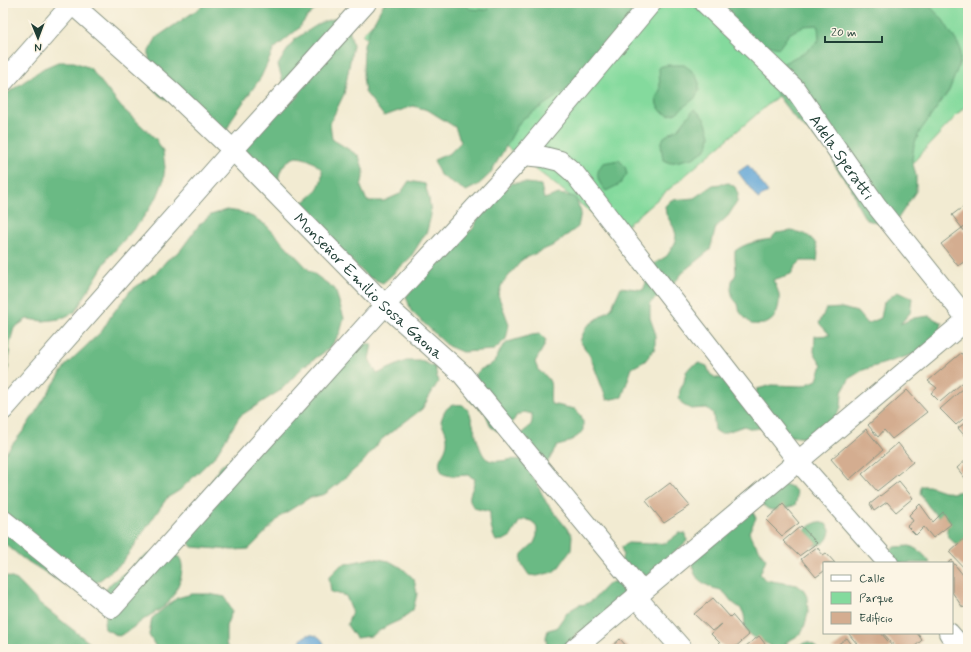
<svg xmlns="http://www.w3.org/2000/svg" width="971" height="652" viewBox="0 0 971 652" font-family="Mynerve,sans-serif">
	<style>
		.green { fill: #84da9d; stroke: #528c68 }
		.forest { fill: #6bba84; stroke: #457c5c; fill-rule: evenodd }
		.water { fill: #61a6d7; stroke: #407286 }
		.building { fill: #d4ad90 }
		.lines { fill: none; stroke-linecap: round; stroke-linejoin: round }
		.minor-casing { stroke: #889483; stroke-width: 22 }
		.minor { stroke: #fff; stroke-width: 20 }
		.labels { text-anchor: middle; stroke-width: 4; stroke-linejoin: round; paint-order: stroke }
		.street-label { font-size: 16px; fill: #1f3d34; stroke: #fcf5e5 }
	</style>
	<rect width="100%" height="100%" fill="#fcf5e5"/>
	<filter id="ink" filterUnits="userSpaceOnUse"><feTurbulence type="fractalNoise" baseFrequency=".025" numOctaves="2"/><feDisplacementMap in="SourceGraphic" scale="8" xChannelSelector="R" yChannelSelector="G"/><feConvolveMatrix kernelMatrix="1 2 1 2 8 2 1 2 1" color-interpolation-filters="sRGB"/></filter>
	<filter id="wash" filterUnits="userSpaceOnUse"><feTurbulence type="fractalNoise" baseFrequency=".012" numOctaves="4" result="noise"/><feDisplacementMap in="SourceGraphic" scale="16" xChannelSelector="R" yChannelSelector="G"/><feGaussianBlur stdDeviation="0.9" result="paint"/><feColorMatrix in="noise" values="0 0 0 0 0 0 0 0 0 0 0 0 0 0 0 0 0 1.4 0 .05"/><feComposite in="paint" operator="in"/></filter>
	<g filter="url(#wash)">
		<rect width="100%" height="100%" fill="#f2ebd2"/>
		<path class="green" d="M391,3H968V103L880,198L792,84L618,233L362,35Z"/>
		<path class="forest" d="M207,3H326L319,6L307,17L298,29L274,49L261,77L233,117L225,134L159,95L149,83V51L157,37Z
			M384,3H464L470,9L486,10L501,5L502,3H633L630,13L613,41L589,61L571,87L521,120L490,174L478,185L466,191L440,175L434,160L450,153L461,142L455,127L428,110L413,106L384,116L365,92L363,77L364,45L369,31Z
			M693,3H860L868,5L871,3H927L943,20L960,47V62L949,91L920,131L914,145L912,160L916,176V191L897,220L881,223L866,220L858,206L853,191L835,166L830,151L796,120L777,95L773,80L778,66L807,51L819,40L818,25L803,26L789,34L779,48L750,41L697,8Z
			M337,18L349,29L353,45L344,94L330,123L332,139L359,156L364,172L361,187L367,201H384L400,194L409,181L425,184L429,199L431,215L427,231L410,258L383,283L368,277L236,149L287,96L278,65L286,52L295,39L322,22ZM296,157C308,158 313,161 322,170C323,187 314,194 301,204L294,200L278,185C278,172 283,161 296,157Z
			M58,62H74L90,68L121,107L156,139L163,152L165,167L163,182L157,197L140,222L108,258L75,312L60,319L43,321L27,319L14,328L10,342L8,373L3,375V97L6,94L44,68Z
			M667,65H684L691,70L696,76L699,83V91L695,98L676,113L669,115L662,112L657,105L656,98L660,90L659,67Z
			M694,109L700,114L705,120L710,135L709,143L705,150L693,158L670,163L663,160L661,144L664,137L679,128Z
			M619,160L625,166L627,174L620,184L606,191C601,186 595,177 599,169C600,167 602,165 603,163Z
			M511,183H526L541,185L544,199L559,194L575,197L581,212L578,227L552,246L523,259L502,284L498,295L509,324L506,339L494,350L462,352L448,346L411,311L406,296L448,249L473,229L480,214Z
			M729,183L735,187L738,194L737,202L728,216L716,227L710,250L685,270L670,288L663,292L650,303V318L655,332V348L645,361L632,368L622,397L607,400L590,356L580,341L586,327L611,309L621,287L643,290L646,283L644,275L647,268L667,256L675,243L676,235L674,228L666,214L665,206L671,200L694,198L713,185Z
			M226,210L241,212L255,218L267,226L310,271L335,289L344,318L340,333L330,348L303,367L281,390L240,416L215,456L180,490L167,498L122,563L96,583L81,584L62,583L21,557L3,542V456L24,430L66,365L102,331L111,316L130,291L157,272L167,260L180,251L199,225L211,215Z
			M791,231C809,233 821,241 817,261H801L795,267L791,274L773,280C775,284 778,290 779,295C780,304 777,319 767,323C763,325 756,324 751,324L745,318L740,312L738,304L733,298L731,290L732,281L736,274L735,258V251C745,243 759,241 771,239L776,233Z
			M897,292L912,298L910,313L900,324L914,318L929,316L942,323L939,338L927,350L863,370L850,378L842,392L841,407L834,421L808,438L789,436L761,428L752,429L744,426L721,434L715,430L713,413L707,408L691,409L683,405L679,398L680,390L684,382L686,372L691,366L699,363L707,366L710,374L716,378H724L731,382C735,400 734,401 753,405L757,389L772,385L803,386L817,380L822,365L814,352L815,336L830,335L819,323L826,309L842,308L857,312L867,324L881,318L884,302Z
			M540,334L546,340L543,348L535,362L538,370C557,383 548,385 551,404L575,409L581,415L583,422V430L578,436L565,444L557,446L549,460L544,466L523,462L535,480L546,502L572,535L571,550L559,567L553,572L537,576L529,575L521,563L522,554L534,543L537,536V528L533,522L526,519L519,522L511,536L504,540L496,541C491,531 490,523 490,512L474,508C465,495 473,493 475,479L468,475L451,476L443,474C434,458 445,457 447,443C448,435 444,428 441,421C445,408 449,403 463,405C465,407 468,410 469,412C474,423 478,453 487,459C496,465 511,457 521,460L523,432C531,426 533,424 532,414L524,412L517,415L513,421L497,431L491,427L485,412L469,400L467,388L469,381L481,369L489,366L495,361L502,347L508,342L532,335Z
			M357,343L372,344L369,359L377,374L406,361H421L435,367L438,382L422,409L382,439L362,463L338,484L325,494L309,498L282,515L249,549L233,550L192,547L182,533L188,518L221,466L284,419L305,393L318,364L342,347Z
			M782,484C795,486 800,492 795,505C788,508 776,512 768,509C766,508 765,506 763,505L762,497Z
			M921,486H929L944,491L952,493L968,490V537L965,543L958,545C946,538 947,533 947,520L939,518L929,507L920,494Z
			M752,511L756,518L749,532L752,539L766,559L760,574L765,580L797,585L804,590L807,597L808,613L804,628L799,635L785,643C794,648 797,646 807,642L814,645L817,649H773C768,641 757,641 750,635C741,627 747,621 743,612C741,607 736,606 732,602C729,599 726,593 722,591C720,589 716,589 713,588C700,582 692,577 693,561Z
			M818,522L826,524L830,530C828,545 821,544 808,547L798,535L811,525Z
			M679,533L686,534L687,541L590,628L575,634L574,641L565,649H553L547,645L546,637L548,630L556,628L566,614L572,609L579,605L586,604L593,600L609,583L617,581L623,554L621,547L628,543L651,544L666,543Z
			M910,546C919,550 925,555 930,563H890L889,553L894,547Z
			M169,552C171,553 173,553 175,554C191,562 176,594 168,603C162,609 154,613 147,617C138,624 129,631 119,636L105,629L104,622L107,614L105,590L110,584L128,570L140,559L147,555Z
			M373,558L389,561L402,568L414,579L417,594L413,610L400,620L387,626L371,636L356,638L347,625L352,611L346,596L331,592L329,577L341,565Z
			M3,575L17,580L39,603L91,644L88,649H3Z
			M192,594H209L225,597L232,611L226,626V643L228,649H157L149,635L152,618L177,598Z"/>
		<path class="water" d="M748,165L768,192L758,199L738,172Z
			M308,635C318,634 324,639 325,649H298C298,642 302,637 308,635Z"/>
		<g id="blocks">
			<path class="building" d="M968,203V223L962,228L952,215Z
				M962,228L968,236V259L958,266L941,244Z
				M961,353L968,362V378L940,402L931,393L937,388L928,381Z
				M964,388L968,393V415L956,425L940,409Z
				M907,390L927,412L892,439L884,430L878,437L868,425Z
				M968,421V440L958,428Z
				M866,429L883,450L849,480L831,459Z
				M898,443L913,462L877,491L862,474Z
				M968,458V482L957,468Z
				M899,481L913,498L896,512L887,502L874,511L870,504Z
				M670,483L690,506L664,523L646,501Z
				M783,504L799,523L782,536L766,520Z
				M920,504L933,522L943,512L951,524L933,538L924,527L916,535L907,526L913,521L909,515Z
				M801,526L817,543L799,556L783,541Z
				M966,537L968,539V572L949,552Z
				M817,547L823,555L826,553L835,563H824V571L816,577L801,559Z
				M951,560L968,581V603L963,608L952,592V563H948Z
				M713,598L730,617L732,615L749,635L733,649H726L711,634L722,624L712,631L694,614Z
				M851,633H881L892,646L888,649H861L849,634Z
				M883,633H917L922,640L912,649H897Z
				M759,636L769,649H742Z
				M847,638L855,649H831Z
				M620,639L629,649H609Z"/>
		</g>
	</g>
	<g filter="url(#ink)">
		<use href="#blocks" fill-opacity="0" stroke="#889483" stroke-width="1"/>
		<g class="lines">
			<g class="minor-casing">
				<g id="minor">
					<path id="s1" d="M71,3L172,92L233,150L385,305L462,374L642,592"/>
					<path id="s2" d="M705,3L795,89L876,205L968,320"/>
					<path d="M3,82L73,3"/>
					<path d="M524,155L544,157L560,161L574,173L798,461L888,563"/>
					<path d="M3,410L233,150L366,3"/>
					<path d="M3,520L112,608L385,305L524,155L651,3"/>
					<path d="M636,597L682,649"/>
					<path d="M949,633L963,649"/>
					<path d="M574,649L968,319"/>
				</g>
			</g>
			<use href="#minor" class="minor"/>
		</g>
	</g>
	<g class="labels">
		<g class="street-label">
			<text dy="6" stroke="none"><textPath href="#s2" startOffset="207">Adela Speratti</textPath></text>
			<text dy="6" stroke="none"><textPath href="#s1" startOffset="411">Monseñor Emilio Sosa Gaona</textPath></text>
		</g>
	</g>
	<rect width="971" height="652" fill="none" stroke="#fcf5e5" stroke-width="16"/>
	<rect x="823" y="562" width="130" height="72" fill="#fcf5e5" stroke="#a4ab9e"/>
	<rect x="831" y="575" width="20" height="6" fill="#ffffff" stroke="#a4ab9e"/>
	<text x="859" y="582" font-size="12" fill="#1f3d34">Calle</text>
	<rect x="831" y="592" width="20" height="12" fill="#84da9d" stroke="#a4ab9e"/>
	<text x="859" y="602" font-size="12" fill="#1f3d34">Parque</text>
	<rect x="831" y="612" width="20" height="12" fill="#d4ad90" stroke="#a4ab9e"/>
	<text x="859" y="622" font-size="12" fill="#1f3d34">Edificio</text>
	<g transform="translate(38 38) rotate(179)" stroke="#fcf5e5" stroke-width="3" paint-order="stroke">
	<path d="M0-3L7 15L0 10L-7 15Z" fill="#1f3d34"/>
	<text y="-6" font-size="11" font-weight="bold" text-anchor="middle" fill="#1f3d34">N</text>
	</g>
	<path d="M825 36v6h57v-6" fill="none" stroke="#1f3d34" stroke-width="2"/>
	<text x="831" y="36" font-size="12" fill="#1f3d34" stroke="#fcf5e5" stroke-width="3" paint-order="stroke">20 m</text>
</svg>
